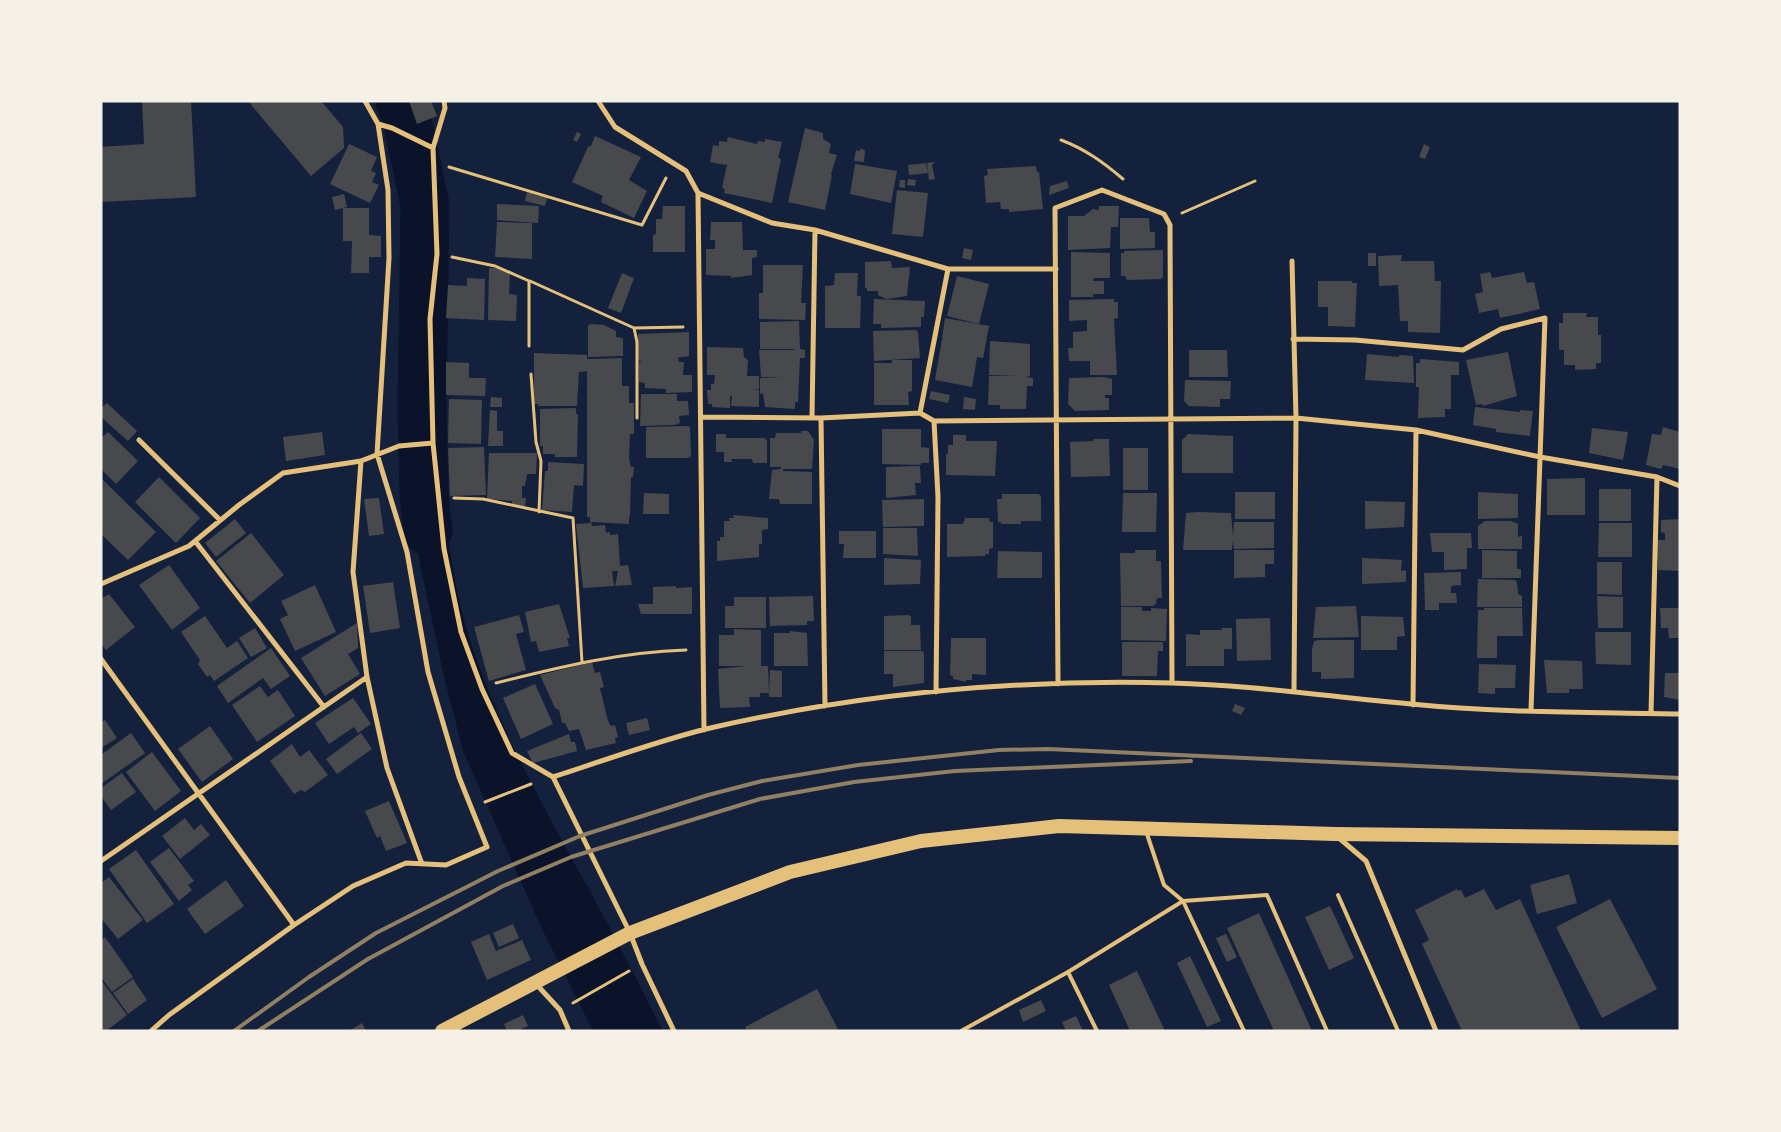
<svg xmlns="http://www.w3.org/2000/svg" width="1781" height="1132" viewBox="0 0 1781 1132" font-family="Jost,sans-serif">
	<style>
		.water { fill: #0b132b }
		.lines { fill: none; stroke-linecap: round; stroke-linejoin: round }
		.river { stroke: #0b132b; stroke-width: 49 }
		.building { fill: #48494c }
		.path { stroke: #e5c07b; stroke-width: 3 }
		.service { stroke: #e5c07b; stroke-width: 4 }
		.minor { stroke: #e5c07b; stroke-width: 5 }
		.trunk { stroke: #e5c07b; stroke-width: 14 }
		.rail { stroke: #918062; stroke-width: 4 }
	</style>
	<rect width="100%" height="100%" fill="#14213d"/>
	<path class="water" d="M439,463C445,513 451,572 464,620C490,711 535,792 580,873C609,925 636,978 663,1031H593L542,929L463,751L444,677L420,564L408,466Z"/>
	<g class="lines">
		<path class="river" d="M400,101L406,115L425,205L422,408L424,496L428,531"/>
	</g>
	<path class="building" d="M142,101H191L196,197L101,202V147L144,144Z
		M248,101H321L343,127L344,148L311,176Z
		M409,101H431L437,116L417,124Z
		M805,128L823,133V139L831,144L829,153L837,155L831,174L832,175L825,210L788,202Z
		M577,132L581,134L577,142L573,140Z
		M595,136L641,157L629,180L647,191L634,218L601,202L603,196L572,182L588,147L591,146Z
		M728,137L757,144L758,141L765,142V139L782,142L778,158L781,159L772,203L724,193L725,189L722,188L727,164L725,165L710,162L713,145L719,146V141L727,142Z
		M349,144L377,157L371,171L376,173L372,182L379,185L370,203L330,184Z
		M1424,144L1430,147L1425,159L1419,157Z
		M861,148L865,151L864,162L854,161L856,150L860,151Z
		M935,162L932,165L935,179L929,180L927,163Z
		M926,163L928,173L909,175L908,165Z
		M855,164L897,171L891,203L850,194Z
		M1036,166L1037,172H1039L1043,209L1009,212V209H1001L1000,202L986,203L984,176L988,175L987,169Z
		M908,179L916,180L915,186L907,185Z
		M900,180H905V188L899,187Z
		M1067,181L1069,188L1049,195L1050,186Z
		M897,190L928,193L923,237L892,234Z
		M527,192L547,198L545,206L525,201Z
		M344,194L347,207L335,210L332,197Z
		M497,204L539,206L538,223L497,220Z
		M663,206H685V252H653V235L656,234V219H662Z
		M1099,206H1119L1118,227H1111L1110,248L1068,250V216H1084L1093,209L1099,210Z
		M343,208H369V235L381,236V257H369V273H351L352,241H343Z
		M1120,218H1149L1150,232H1155V248L1120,249Z
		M497,222L532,223V259L495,257Z
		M711,222H742L743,250H757V257L752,258V275L731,278V276L706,275V249H715V240H710Z
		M964,248L973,250L971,260L962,258Z
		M1163,250V277L1161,279L1127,280L1125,276H1121V253H1124V251Z
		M1071,252L1110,253V278H1094L1093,281H1104V294H1093V297H1071Z
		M1368,253H1376V266H1368Z
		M1402,255L1401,261H1434L1435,281H1441L1440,333L1408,332V321H1400L1398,285L1379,286L1378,256Z
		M891,261L892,268L910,267L907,296L886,299L878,295V291H867V288H865V262Z
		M763,265H803L801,303H806L805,320L759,319V293H763Z
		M489,268H497L510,273L509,294L517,295L516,321L488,320Z
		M1490,272L1492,278L1524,272L1527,283L1534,282L1540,309L1500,318L1498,309L1479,313L1475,294L1483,292L1480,274Z
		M622,273L634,278L621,313L608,308Z
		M835,273H858L857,296H861L860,328H825V286L834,285Z
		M957,276L989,284L979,324L947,316Z
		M467,278L485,279L484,320L446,318L448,285L467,286Z
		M1318,281H1352V283H1357L1355,327L1328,326V307H1318Z
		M874,299L925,301L924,317H921V327L881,328V324H873Z
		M1114,299V302H1118V318L1114,319L1117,375H1090V361H1069L1068,348H1073V332L1087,331V320L1069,321V300Z
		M1563,313H1587L1586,317H1598V335H1601V363H1596V369L1575,370V365H1564V350H1559V323H1563Z
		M945,318L989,326L983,358L977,357L972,387L935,380L942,339L944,340L942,338Z
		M799,321L800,349L805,350V358H800L798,402H795V409L765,407L763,393L760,394V378H783L761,377L759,350H794L795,349H760V322Z
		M590,324L604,325L616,331V337L623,338V356L588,357V326Z
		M915,330L918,332L920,358L874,361L873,331Z
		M689,332V356L675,358H678L679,362H684L683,375H692V392L666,393V389L645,388V383L639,382V362H642L638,360V334Z
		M990,341L1030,344V376L1026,377L1033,378V386H1027L1026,409H1000V405H988L989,376L1018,375H989Z
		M707,347L743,348L744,357L748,360L747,376H759V389H753L759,390V407L731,406L732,396H730V408L712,407V404H708L707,390H711V384H714L715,375H707Z
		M1189,350H1227L1228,377H1189Z
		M1508,352L1517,396L1483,406L1482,404L1476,405L1466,360Z
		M534,353L587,355V359L622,358V386H629V403H634V434H630L629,459L631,467H634L633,477H631L630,517H629V524L591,522L592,526L605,525L606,533L610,532V535L618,534L620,566L628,565L632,585L615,586L618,571H612L614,586L583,588L576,524L590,523V517H587V371L579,372L577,406H538V404H534Z
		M1367,354L1399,357V355L1413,356L1414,383L1365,380Z
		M1420,359L1459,362V375H1451V409H1445V417L1418,418L1419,387H1416V363H1420Z
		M892,360H912V391L908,392L909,405H874V363H892Z
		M446,362L469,363V378H486L485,396L446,395Z
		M1104,377L1112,379V395H1105V398H1109V410L1075,411L1068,404L1069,378Z
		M1185,380L1231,381L1230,399H1220V407L1189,406L1184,401Z
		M931,391L950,395L948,403L929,399Z
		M641,394H677V401H688L689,415L679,416L680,423L674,425L640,426Z
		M491,397L502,398V407H490Z
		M964,397L976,399L975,410L963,409Z
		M449,399L482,400L481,444L448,443Z
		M107,403L137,431L128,441L101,417V408Z
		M1475,407L1520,412V410L1533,411L1530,436L1496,432V429L1473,425Z
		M576,408V414H578L577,457H555V454H543V446H540V409Z
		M490,410L497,411V431H503V446H488Z
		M688,426L690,427L691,456L688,458H646V427Z
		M1663,427L1680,432V469L1663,465L1661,469L1646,465L1652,434L1661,435Z
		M1592,428L1628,432L1623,460L1589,453Z
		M882,429H921V447L929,448V463H921V465L882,464Z
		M801,431H808L814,440L812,469H783V471L812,472V504H780L779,499H769L772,470L781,469V467H770V438H775L776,433H801Z
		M108,432L138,461L116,484L101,469V438Z
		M322,432L325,455L286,461L283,437Z
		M716,434H726V438H764L767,440V463H753L752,459H731L732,462H724V452H716Z
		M1188,434L1233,436V473H1182V440Z
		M953,435H966V441H997L995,476L946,475V454H948V445H953Z
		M1094,439H1109L1110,476L1071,477L1070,442L1093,441Z
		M484,447L486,495L450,496L448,448Z
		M1123,448H1148V490H1123Z
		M489,453H537L536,474H527L525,486H522V498H526L525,507L512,504V501L487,499Z
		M548,462L584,464L583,486L574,485L572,512L542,510L545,471H548Z
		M920,466L921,483H915L916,495L886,498V467Z
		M159,477L200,518L176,543L135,502Z
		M101,478L156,532L128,560L101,534Z
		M1585,478V515H1547V479Z
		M1599,489H1631V521H1599Z
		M1235,492H1275V519H1235Z
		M1478,492L1518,494V518L1478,519Z
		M644,493L669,494V514H643Z
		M1123,493H1157L1156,532H1122Z
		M1002,494H1039L1041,497V521H1021V524H1001V522H998L997,499H1002Z
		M379,498L384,534L369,536L364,499Z
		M924,499V526L883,527L882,500Z
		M1365,501L1405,502L1404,527L1365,529Z
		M1198,512L1231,513L1233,536L1234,522H1274V548L1234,549L1233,541L1232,550H1183L1186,513Z
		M733,515L768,518V529L762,530V544H759V557L717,561V541H720V537H724V521H730L729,518H734Z
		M965,518H989L990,522H993V548L989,549V554H986L985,556L947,557V524H963Z
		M235,519L246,533L216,557L205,543Z
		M1680,519V571L1658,570L1657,540H1665V533L1661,532V520Z
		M1485,521H1511L1518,524V537L1522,536V549H1478V526Z
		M1599,523H1632V557H1598Z
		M883,528H917L918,556L883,554Z
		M839,531H876V558H843L844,544H839Z
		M251,533L284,575L250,603L216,561Z
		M1430,533H1471L1472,548H1467V569L1444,570V552H1432Z
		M1135,550H1156V561H1161L1162,598H1157L1156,604L1153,606H1121L1120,553H1135Z
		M1234,550H1274V564H1265V577L1234,578Z
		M1482,550L1517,551V569H1521V578H1482Z
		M998,551L1042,552V578H997Z
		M884,558L921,560L920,584L884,585Z
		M1362,558L1402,560L1401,571L1406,570V582L1362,584Z
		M1597,562H1622V595L1597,594Z
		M169,565L200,608L172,630L139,585Z
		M1461,572V585L1451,586V593H1456L1457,603H1439V610H1425L1424,573Z
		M1478,579L1515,580L1517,582L1518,594L1522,596V607H1477Z
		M393,582L400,628L370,633L363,586Z
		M315,585L336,632L295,651L280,619L288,615L281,601Z
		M676,586V588L692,587V614H641L638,604H653V587Z
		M109,594L135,627L106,650L101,644V599Z
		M813,596L814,621H807V625L770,626L769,597Z
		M1597,596L1623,597V628H1598Z
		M734,597H766V628H725V606H734Z
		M559,604L570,638H567L569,646L539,652L536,641L531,642L525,612Z
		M1356,606L1359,637L1313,638L1316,607Z
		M1121,607H1142V611H1151V608L1167,609L1166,641L1121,640Z
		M1484,608H1522L1523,636H1497V658H1477L1478,610H1484Z
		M1660,608H1680V638H1669L1668,628H1661Z
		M519,615L524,632L516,634L526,670L489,681L474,627Z
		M909,615L911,617V625H920L921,650H884V616Z
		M205,616L227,648L237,641L248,658L214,681L210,675L207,677L198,664L200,660L181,632Z
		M1361,616L1403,617L1405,636L1397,637V650H1361Z
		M1270,618L1271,660L1237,661L1236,619Z
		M357,623L358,648L348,654L360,674L325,696L301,658Z
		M255,628L267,648L251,657L239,638Z
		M1222,628H1232V649H1224V666H1186V634L1200,635V630H1222Z
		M734,629L761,630V666H768L769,693H760V697H749L750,707L720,708L718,669L746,666H719V635H734Z
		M790,631L807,633L808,666H774V633H790Z
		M1595,632H1631V665L1596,664Z
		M951,638H986V675L972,674V680H966V682L953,679V676L950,675Z
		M1319,640H1354V678L1321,679V672H1312V649L1314,641Z
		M1122,642H1163V651H1158L1157,676H1122Z
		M271,648L290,676L271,689L263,678L228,703L217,686Z
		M884,651H922L924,653V683L893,687V674H884Z
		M1544,660L1582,661L1583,689H1569V693H1547Z
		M592,662L595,673L600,672L604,687L600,688L608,721L611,726L615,725L618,737L615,738L616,743L586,750L579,729L569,731L565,723H562L559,710L555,708L540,675Z
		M1479,664L1516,665L1515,688H1495V694L1478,693Z
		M770,670L782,671V697H769Z
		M1665,673H1680V700L1664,697Z
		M535,684L553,724L521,739L503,698Z
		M260,686L268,697L278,690L295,716L257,742L232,705Z
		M353,698L371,724L358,733L354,727L329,744L315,723Z
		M1235,704L1245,708L1241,715L1232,711Z
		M647,718L650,730L629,735L626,723Z
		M105,720L117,738L101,748V722Z
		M210,726L233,759L202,782L178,749Z
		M131,733L145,753L101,784V755Z
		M361,733L372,749L337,774L326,759Z
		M569,734L571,742H575L577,751L533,763L527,751Z
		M292,744L300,757L309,750L328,775L305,792L301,790L294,794L270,761Z
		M152,752L181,791L155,811L126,772Z
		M122,773L136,792L111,810L101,796V788Z
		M389,801L407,843L386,851L380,836L377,838L365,811Z
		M185,818L194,830L201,824L210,835L180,859L162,836Z
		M169,848L194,881L188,885L192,890L179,901L150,862Z
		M136,850L174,904L147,923L109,869Z
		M1569,874L1577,903L1537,914L1530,885Z
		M109,877L143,920L118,939L101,918V883Z
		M226,880L244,906L205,934L187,909Z
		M1457,889L1458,891L1461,890L1465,898L1484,889L1496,910L1520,899L1581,1031H1462L1422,944L1429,940L1415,910Z
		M1610,899L1657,989L1602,1018L1556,927Z
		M1330,906L1354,958L1329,970L1305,917Z
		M1259,913L1312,1031H1274L1227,928Z
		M513,924L519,938L499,947L493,933Z
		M489,934L496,951L522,940L531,960L487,980L471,942Z
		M1226,934L1237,957L1227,962L1216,938Z
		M105,937L133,977L112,992L101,977V940Z
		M1190,956L1221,1021L1207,1027L1177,963Z
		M1137,971L1165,1031H1130L1109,985Z
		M133,979L147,1000L128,1014L113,993Z
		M101,980L127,1015L106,1031H101Z
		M817,989L839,1031H747L745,1027Z
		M1041,1000L1046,1011L1023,1022L1019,1010Z
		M523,1015L528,1026L517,1031H507L504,1024Z
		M1076,1016L1083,1031H1066L1062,1022Z
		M362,1023L366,1031H349Z"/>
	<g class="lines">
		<path class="path" d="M1061,140C1085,149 1103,162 1123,179
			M449,167L642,225L666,178
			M1182,213L1255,181
			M452,257L495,266L529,281V346
			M530,281L634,328
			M531,374L536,442L541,461L539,512
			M637,418V342L634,328L683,327
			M454,498L483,499L573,518L582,662
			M496,683C560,667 620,652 686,650
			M485,802L531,784
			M573,1003L629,971"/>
		<path class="service" d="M1146,831L1164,885L1183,901L1244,1031
			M1338,895L1398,1031
			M961,1031L1068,972
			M1097,1031L1068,972L1183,901L1267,895L1327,1031"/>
		<path class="minor" d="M365,101L378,124L392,128L433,148
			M444,101L445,108L433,148L437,254L430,319L433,443L444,549L461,632L482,689L512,753L553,777L630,933L642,964L674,1031
			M598,101L615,127L686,171L698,193L704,730
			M698,193L772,223L815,230L948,269L920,413
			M1292,261L1296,418L1294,690
			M948,269H1056
			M1293,339L1355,340L1463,350L1501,329L1545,318L1531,710
			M701,417L821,418L920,413L934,421L1296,418L1416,430L1540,457L1657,477L1680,486
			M812,418L815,230
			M821,418L825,706
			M934,421L938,497L936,692
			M139,440L220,520
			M361,461L353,572L367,677L387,768L422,864
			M195,541L324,707
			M101,584L189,546L239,505L283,473L361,461L399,446L433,443
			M101,659L294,925
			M1058,684L1055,208L1102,190L1164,214L1170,225L1172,683
			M1413,705L1416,430
			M1651,713L1657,477
			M553,777C603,761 654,742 706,729C857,694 1016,679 1172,683C1252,685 1331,697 1411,704C1500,713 1591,712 1680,714
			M1339,838L1366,861L1436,1031
			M101,861L367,677
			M537,985L560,1010L569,1031
			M151,1031L169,1015L294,925L353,886L406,863L446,865L487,847L459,777L428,672L407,552L377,454L389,258L388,190L378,124"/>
		<path class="trunk" d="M442,1031L630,933L790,872L921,841L1059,826L1335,834L1680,838"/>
		<path class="rail" d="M234,1031L309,977L376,933L498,871L580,836L708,795L762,781L858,765L999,750L1048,749L1680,778
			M258,1031L368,959L503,886L571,857L760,799L854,782L955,771L1191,761"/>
	</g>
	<rect width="1781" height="1132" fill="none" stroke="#f6f1e7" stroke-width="205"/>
</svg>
